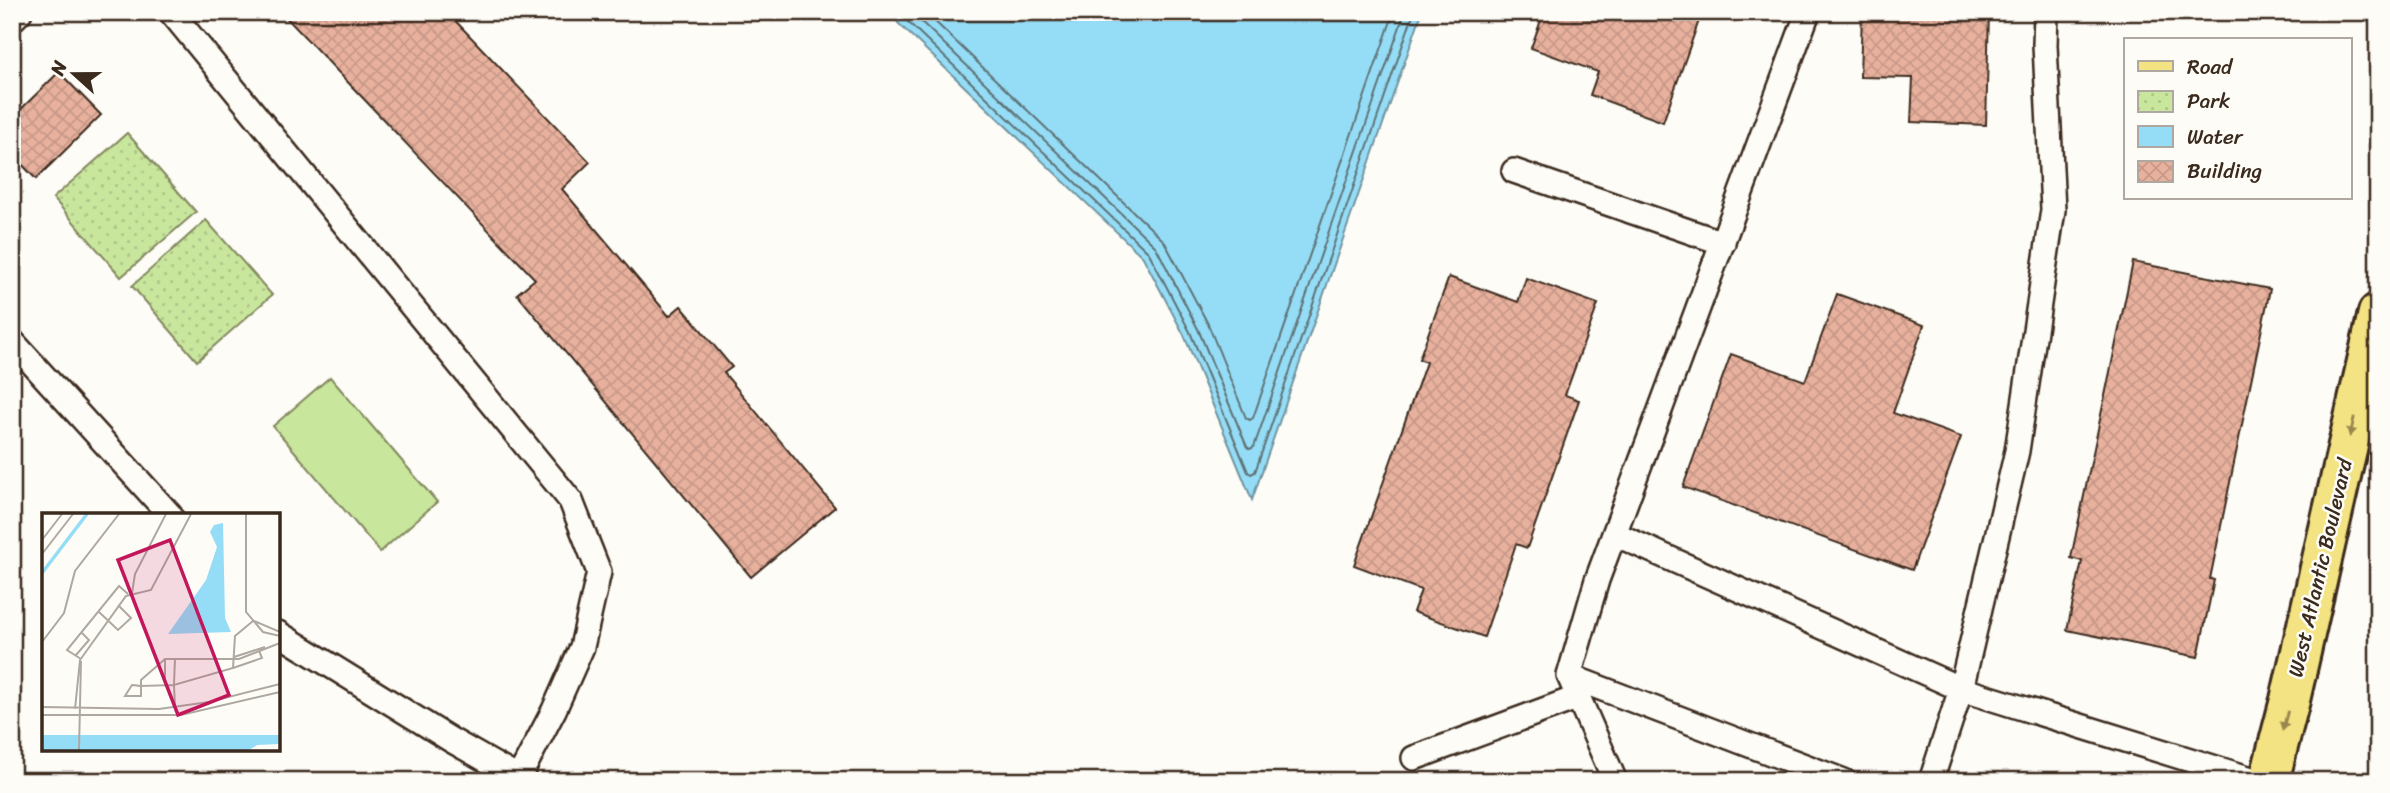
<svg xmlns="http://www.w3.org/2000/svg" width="2390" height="793" viewBox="0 0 2390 793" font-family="Sriracha,sans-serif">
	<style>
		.park { fill: url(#park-dots); stroke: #82885e; stroke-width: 2 }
		.pitch { fill: #c9e69d; stroke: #82885e; stroke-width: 2 }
		.water { fill: #95ddf7; stroke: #7195a0; stroke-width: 2 }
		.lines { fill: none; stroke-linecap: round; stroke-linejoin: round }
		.shore { stroke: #5f7275; stroke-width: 2 }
		.building { fill: url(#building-cross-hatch); stroke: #3b2a1e; stroke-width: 2 }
		.service-casing { stroke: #3b2a1e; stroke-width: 28 }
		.primary-casing { stroke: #3b2a1e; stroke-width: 44 }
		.service { stroke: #fdfcf7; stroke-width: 23 }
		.primary { stroke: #f4e382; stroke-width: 38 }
		.oneway { fill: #988650 }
		.labels { text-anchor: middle; stroke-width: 5; stroke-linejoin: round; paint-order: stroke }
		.street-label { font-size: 21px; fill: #3b2a1e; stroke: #fdfcf7 }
		.inset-river { fill: none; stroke: #95ddf7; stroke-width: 3.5 }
		.inset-road { fill: none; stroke: #afa8a0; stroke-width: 2 }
		.view { fill: #c2185b; fill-opacity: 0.15; stroke: #c2185b; stroke-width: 3.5 }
		.inset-edge { fill: none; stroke: #3b2a1e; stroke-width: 3.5 }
	</style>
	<defs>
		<pattern id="park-dots" width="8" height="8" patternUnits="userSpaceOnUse" patternTransform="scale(1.75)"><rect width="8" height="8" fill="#c9e69d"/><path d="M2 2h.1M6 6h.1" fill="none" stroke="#aec587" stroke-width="1.8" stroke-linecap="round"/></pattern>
		<pattern id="building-cross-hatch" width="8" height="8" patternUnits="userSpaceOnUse" patternTransform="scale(1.75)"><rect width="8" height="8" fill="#e8b19e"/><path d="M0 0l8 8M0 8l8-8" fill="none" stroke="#c89888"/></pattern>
	</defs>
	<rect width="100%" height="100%" fill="#fdfcf7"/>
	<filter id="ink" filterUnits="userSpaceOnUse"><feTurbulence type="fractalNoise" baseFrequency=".0143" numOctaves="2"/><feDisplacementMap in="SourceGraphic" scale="14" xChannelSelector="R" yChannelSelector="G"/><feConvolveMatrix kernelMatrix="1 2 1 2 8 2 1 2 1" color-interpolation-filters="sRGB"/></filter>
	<g filter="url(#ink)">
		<path class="park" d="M127,133L196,212L121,277L53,198Z
			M206,220L272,295L197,361L132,286Z"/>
		<path class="pitch" d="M330,377L437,502L380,552L273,426Z"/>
		<path class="water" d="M894,12H1422L1252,500L1184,335L1143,257L898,23Z"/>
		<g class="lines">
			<path class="shore" d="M902,12L905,19L1149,253L1190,332L1248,472L1251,474L1255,472L1414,12
				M911,12L1156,247L1198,329L1247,447L1250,449L1254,447L1405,12
				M925,12L1164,241L1208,324L1246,418L1250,420L1253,418L1394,12"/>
		</g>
		<path class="building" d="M281,12H447L590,162L562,189L669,316L681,306L732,367L724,373L835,507L751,577L517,294L535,279Z
			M1544,12H1702L1663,122L1590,95L1598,72L1531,48Z
			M1862,12H1989L1986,125L1911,122L1913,78L1860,77Z
			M59,72L101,115L36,179L12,154V118Z
			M2133,262L2270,289L2210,579L2214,580L2198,657L2067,630L2082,561L2071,558Z
			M1449,277L1518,302L1526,278L1598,304L1565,395L1579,400L1527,548L1516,544L1484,637L1413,612L1421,590L1354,565L1426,362L1419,359Z
			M1837,294L1924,325L1893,413L1961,437L1912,570L1683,487L1731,354L1805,381Z"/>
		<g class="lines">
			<g class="service-casing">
				<path id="service" d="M171,12L571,501L599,572L582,647L554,710L517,781
					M12,20L20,12
					M1514,171L1723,243
					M12,341L170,515
					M1615,534L1961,689L2017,451L2053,210L2045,45L2046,12
					M278,633L451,740L518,778
					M1569,676L1844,781
					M1414,758L1579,697
					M1615,781L1569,676L1597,580L1808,12
					M1931,781L1961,689L2258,781"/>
			</g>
			<g class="primary-casing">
				<path id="primary" d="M2269,781L2290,700L2378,313"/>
			</g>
			<use href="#service" class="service"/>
			<use href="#primary" class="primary"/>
		</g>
		<defs><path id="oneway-solid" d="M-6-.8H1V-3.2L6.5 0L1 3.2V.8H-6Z" transform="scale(1.75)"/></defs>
		<g class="oneway">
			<use href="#oneway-solid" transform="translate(2352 427) rotate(103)"/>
			<use href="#oneway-solid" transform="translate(2285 721) rotate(105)"/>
		</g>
	</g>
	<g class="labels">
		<g class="street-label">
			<text transform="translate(2320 568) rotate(-77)" y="7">West Atlantic Boulevard</text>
		</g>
	</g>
	<g transform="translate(42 513)">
		<rect width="238" height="238" fill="#fdfcf7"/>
		<path d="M181,10L183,105L189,119L126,121L164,67L175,34L168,19L172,12ZM0,222H238V231L215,232L207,237H0Z" fill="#95ddf7"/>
		<path class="inset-river" d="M0,60L45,1"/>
		<path class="inset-road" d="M204,1V99L221,119L238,123M0,27L20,1M0,41L31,1M90,80L93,61L124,1M57,99L76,117L89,105L76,92M212,108L238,119M0,129L22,100L33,58L77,1M34,142L47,127L40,120M192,144L223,134M133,145L132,172L191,155L193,123L211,108M39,146L25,137L77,73L86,81M123,147V172M191,155L220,145L217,138M90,172L99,173V183H83ZM0,194L117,196L167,189L238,171M133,194L132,172L99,173V167L123,146H197L238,130M33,196L38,147L84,83L109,77L149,1M0,202H139L238,179M37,237L39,148"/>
		<path class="view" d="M128,27L187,182L136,202L76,47Z"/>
		<rect width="238" height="238" class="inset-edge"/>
	</g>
	<rect width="2390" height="793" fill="none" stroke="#fdfcf7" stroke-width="42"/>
	<rect x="21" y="21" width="2348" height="751" fill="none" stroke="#3b2a1e" stroke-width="2.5" filter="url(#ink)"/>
	<rect x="2124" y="38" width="228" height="161" fill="#fdfcf7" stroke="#afa8a0" stroke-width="2"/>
	<rect x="2138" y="61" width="35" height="10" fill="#f4e382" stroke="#afa8a0" stroke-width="2"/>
	<text x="2187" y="74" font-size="21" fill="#3b2a1e">Road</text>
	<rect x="2138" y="91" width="35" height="21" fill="url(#park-dots)" stroke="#afa8a0" stroke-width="2"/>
	<text x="2187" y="108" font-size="21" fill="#3b2a1e">Park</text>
	<rect x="2138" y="126" width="35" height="21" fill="#95ddf7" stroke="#afa8a0" stroke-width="2"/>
	<text x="2187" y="144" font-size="21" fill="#3b2a1e">Water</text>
	<rect x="2138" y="161" width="35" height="21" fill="url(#building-cross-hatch)" stroke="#afa8a0" stroke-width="2"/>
	<text x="2187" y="178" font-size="21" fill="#3b2a1e">Building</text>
	<g transform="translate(74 74) rotate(291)" stroke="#fdfcf7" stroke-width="5" paint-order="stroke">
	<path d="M0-5L12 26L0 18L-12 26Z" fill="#3b2a1e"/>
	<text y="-10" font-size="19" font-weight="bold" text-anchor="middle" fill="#3b2a1e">N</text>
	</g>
</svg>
